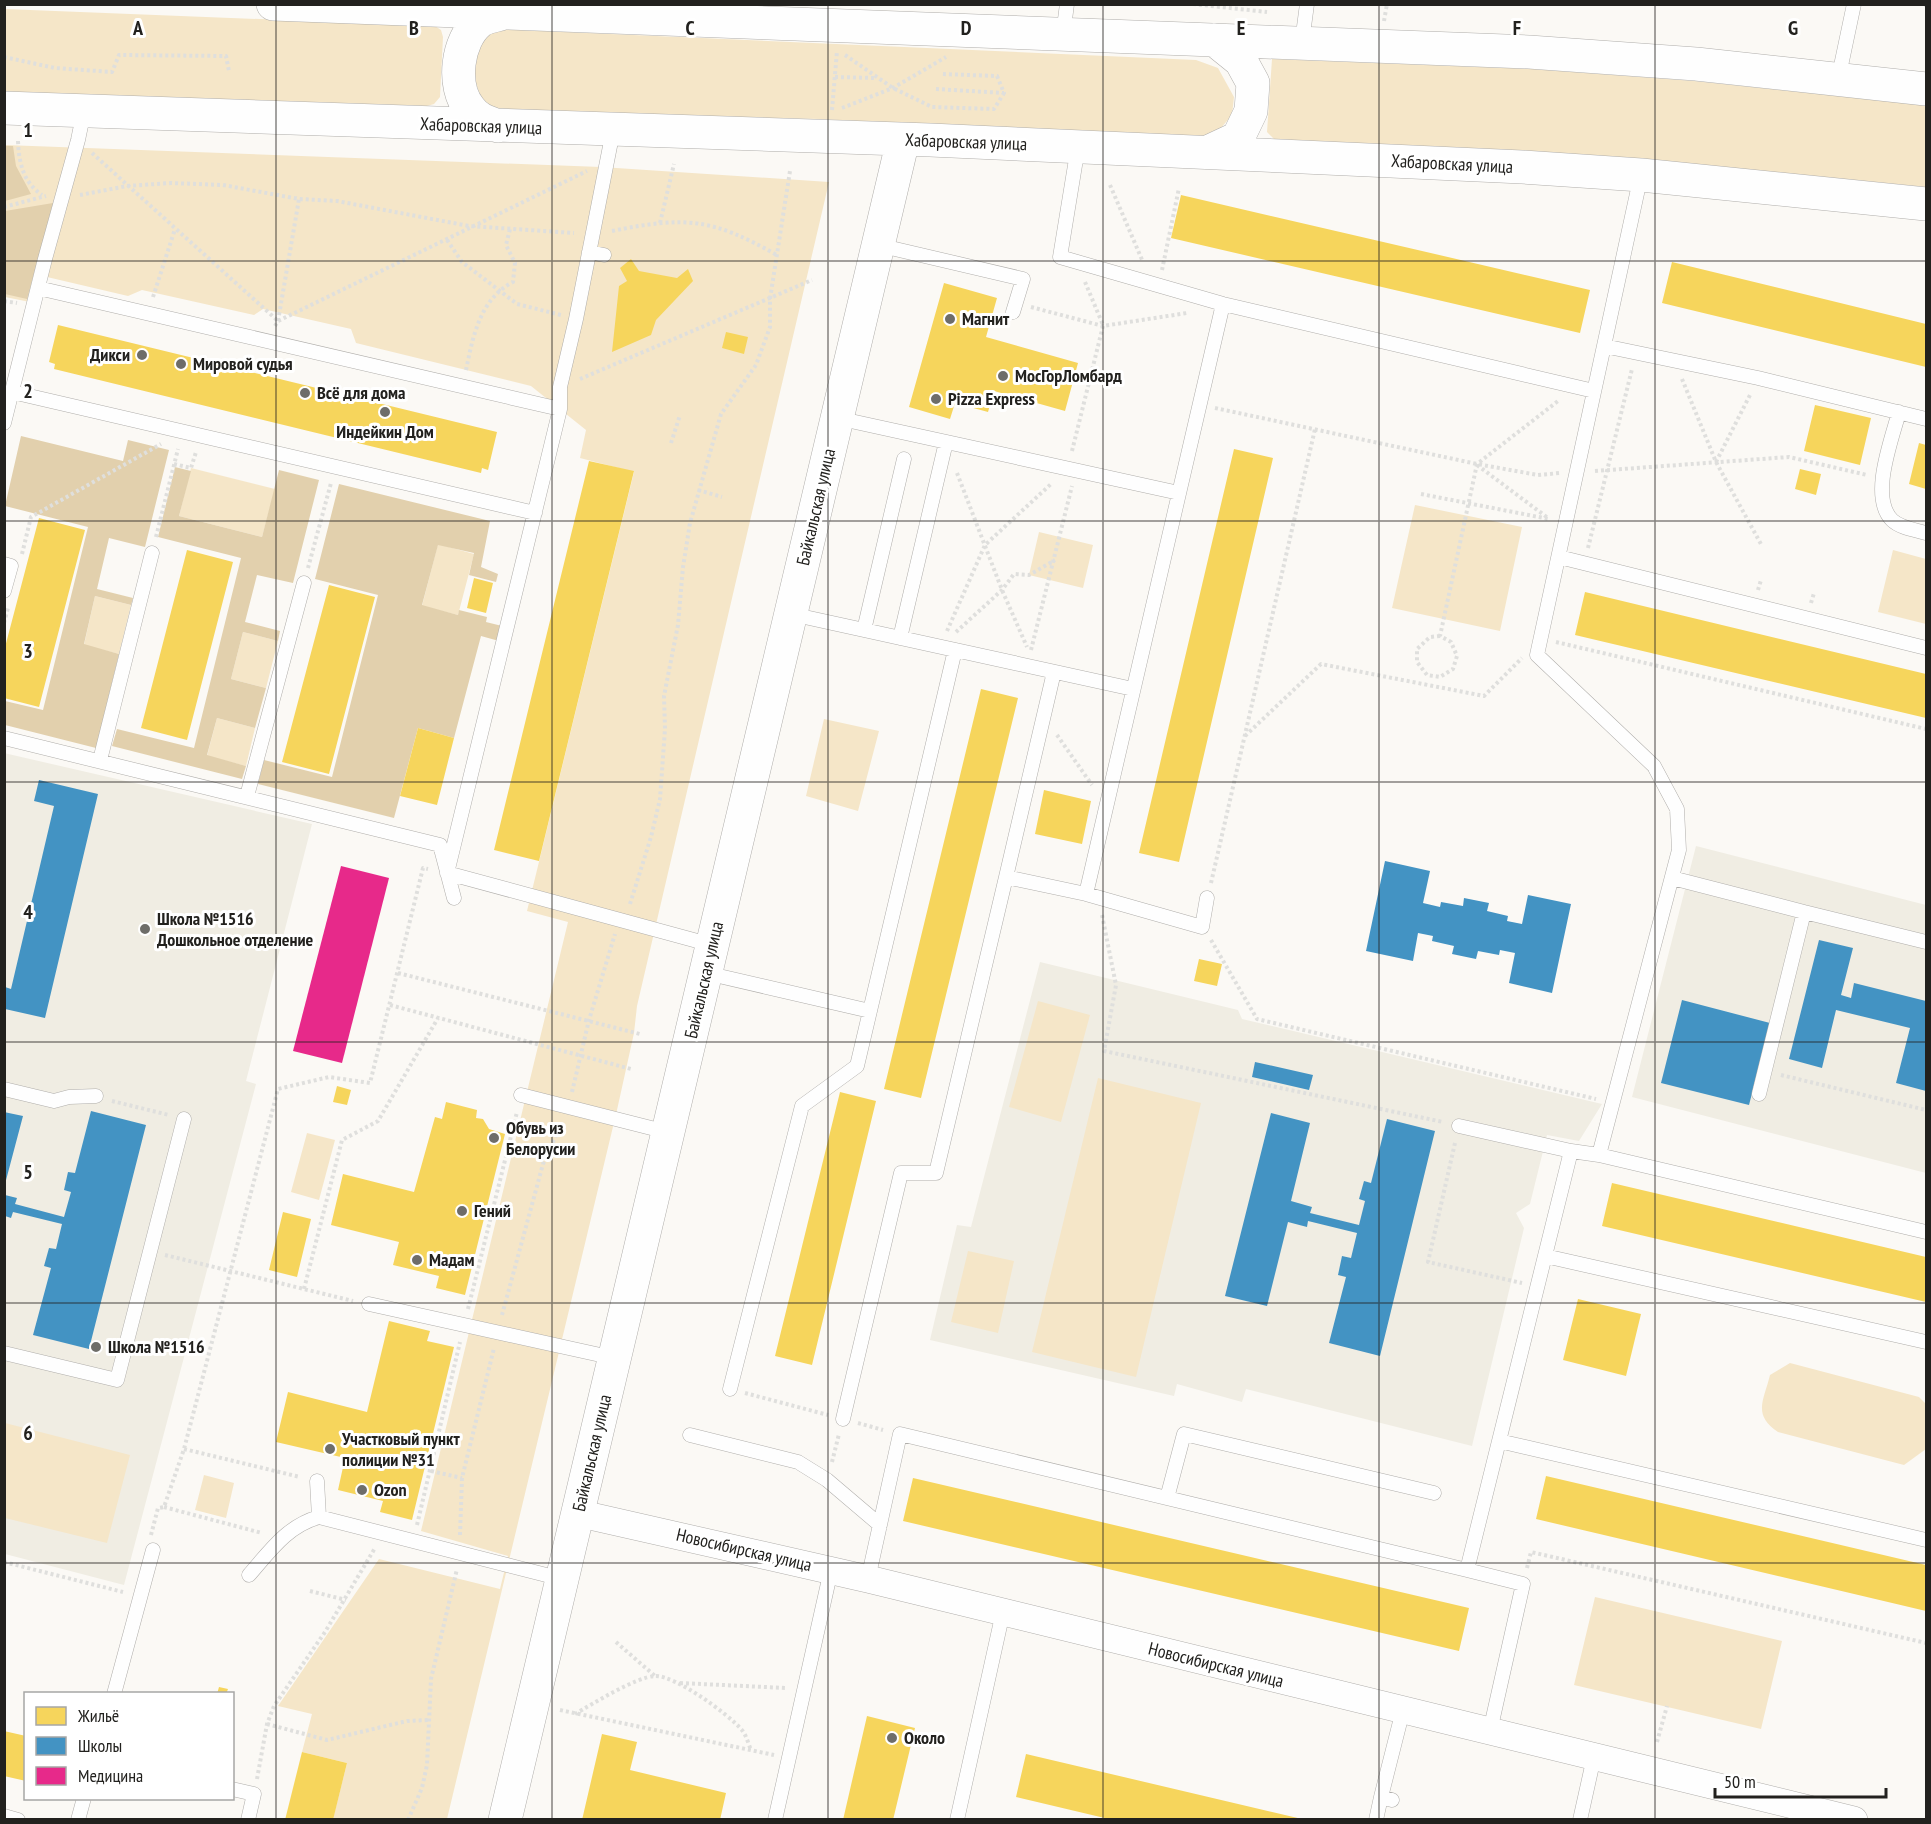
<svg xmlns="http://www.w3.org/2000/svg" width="1931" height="1824" viewBox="0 0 1931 1824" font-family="'PT Sans Narrow',sans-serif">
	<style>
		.built { fill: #f0ede3 }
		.green { fill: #f5e6c8 }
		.forest { fill: #e2d0ad }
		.homes { fill: #f6d55c }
		.schools { fill: #4393c3 }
		.health { fill: #e7298a }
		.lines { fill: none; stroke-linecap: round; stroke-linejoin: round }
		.lane-casing { stroke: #b0aeab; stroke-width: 15 }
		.street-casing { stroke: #b0aeab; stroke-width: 28 }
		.secondary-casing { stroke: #b0aeab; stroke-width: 34 }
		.path { stroke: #dfdfdd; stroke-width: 4; stroke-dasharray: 3 3; stroke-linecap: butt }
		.lane { stroke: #fefefe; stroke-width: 14 }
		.street { stroke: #fefefe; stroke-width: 27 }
		.secondary { stroke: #fefefe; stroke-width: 33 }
		.grid { fill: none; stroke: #22211e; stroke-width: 1.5; stroke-opacity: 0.55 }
		.poi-dot { fill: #6e6d69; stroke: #fff; stroke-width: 2 }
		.labels { text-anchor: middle; stroke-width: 6; stroke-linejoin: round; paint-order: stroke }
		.street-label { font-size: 18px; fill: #22211e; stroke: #fff }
		.poi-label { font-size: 18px; font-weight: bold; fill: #22211e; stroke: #fff; text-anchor: start }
		.grid-label { font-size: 20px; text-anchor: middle; font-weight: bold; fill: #22211e; stroke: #fff; stroke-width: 6; stroke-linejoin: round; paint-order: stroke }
	</style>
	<rect width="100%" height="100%" fill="#fbf9f5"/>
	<path class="built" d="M4,753L312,824L246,1081L256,1084L124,1585L5,1554Z
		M1696,846L1926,905V1173L1632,1097Z
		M1040,962L1238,1010L1242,1019L1602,1104L1579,1141L1547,1135L1530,1204L1516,1213L1524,1228L1472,1446L1246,1389L1242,1402L1177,1384L1174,1396L930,1340L957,1225L971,1227Z"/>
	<path class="green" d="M5,9L435,26L441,30L443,37L440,97L434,104L427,106L5,92Z
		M496,29L1196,60L1218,68L1234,97L1232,115L1221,128L1200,140L820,119L494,112L488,111C477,90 464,62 481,40C484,35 492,32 496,29Z
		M1272,59L1533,69L1694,81L1926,105V187L1638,159L1274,139L1267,132Z
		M5,145L601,167L829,182L637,1006L634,1033L617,1110L447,1819H333L347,1763L302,1752L312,1714L278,1706L379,1559L500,1589L508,1556L421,1531L568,922L527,911L634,472L580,458L586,430L531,386L356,343L351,329L263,309L254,315L142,290L128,296L47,277L30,302L5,297Z
		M191,468L275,489L262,537L179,516Z
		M1415,505L1522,527L1500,631L1392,608Z
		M1039,532L1093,545L1083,588L1029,575Z
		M438,544L474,554L458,615L422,606Z
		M1893,550L1926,559V624L1878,612Z
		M95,596L131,605L119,654L84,645Z
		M243,632L278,641L266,688L231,679Z
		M217,718L255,728L246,766L207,756Z
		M824,719L879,731L858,811L806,796Z
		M1038,1001L1090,1015L1061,1122L1009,1107Z
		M1098,1078L1201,1103L1136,1377L1032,1352Z
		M307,1133L335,1140L319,1200L291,1192Z
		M968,1251L1014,1261L998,1333L951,1322Z
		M1790,1363L1919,1397L1926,1404V1449L1904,1465L1778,1432C1752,1415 1764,1400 1770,1375Z
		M5,1423L130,1455L107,1543L5,1518Z
		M204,1475L234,1483L226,1518L195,1510Z
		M1595,1597L1782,1641L1761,1729L1574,1685Z"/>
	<path class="forest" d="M5,146H13L16,166L31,194L5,201Z
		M53,203L27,299L5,294V211Z
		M21,436L123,461L128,440L169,450L145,547L109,538L97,589L133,598L131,605L95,596L84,644L119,654L96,748L5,725V701L43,710L88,527L5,506Z
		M175,467L191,471L179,516L262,537L279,470L319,480L293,583L257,575L245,622L280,631L278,641L243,632L231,679L266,688L255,728L217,718L207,755L246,766L242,779L112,746L117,729L194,748L241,558L158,537Z
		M339,484L490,521L481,567L498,574L496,582L469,575L474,553L438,545L422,605L458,615L459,610L487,617L486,622L502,626L499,641L481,636L454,738L418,728L394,818L258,784L264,760L332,777L378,595L315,579Z"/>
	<path class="homes" d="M1181,195L1590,290L1580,333L1171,238Z
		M631,259L639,271L677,278L688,269L693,281L656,320L651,335L612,352L619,286L627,281L620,268Z
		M1672,262L1926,324V367L1662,303Z
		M944,283L997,298L986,337L1078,363L1065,411L994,391L988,412L955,403L950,419L909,407Z
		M58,325L497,432L488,470L482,468L481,473L54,369L55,364L49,362Z
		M726,332L748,337L744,354L722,348Z
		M1815,405L1871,418L1860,465L1804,451Z
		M1919,443L1926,445V489L1909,484Z
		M1234,449L1273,458L1179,862L1139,853Z
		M589,461L634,471L539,861L494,850Z
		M1800,469L1821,474L1816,495L1795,489Z
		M39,518L85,530L39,707L4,698V651Z
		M187,550L233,562L187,740L141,728Z
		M474,578L493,583L486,613L467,608Z
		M329,585L375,597L329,774L282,762Z
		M1585,592L1926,674V718L1575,635Z
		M981,689L1018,698L921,1098L884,1089Z
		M418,728L454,738L437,805L400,796Z
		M1044,790L1091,801L1082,844L1035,834Z
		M1199,959L1222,964L1217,986L1194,981Z
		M337,1086L351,1090L347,1105L333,1102Z
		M840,1092L876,1101L812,1365L775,1356Z
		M446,1102L477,1110L476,1118L483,1119L489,1129L505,1134L465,1295L436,1288L439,1276L393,1265L399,1242L331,1225L343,1174L414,1192L435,1117L442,1119Z
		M1612,1183L1926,1257V1302L1602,1226Z
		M283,1212L311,1219L297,1277L269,1270Z
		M1578,1299L1641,1314L1626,1376L1563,1360Z
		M389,1321L430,1331L427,1341L454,1347L412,1520L380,1512L383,1501L338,1490L345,1458L276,1442L288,1392L367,1412Z
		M1546,1476L1926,1565V1611L1536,1519Z
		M913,1478L1469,1608L1459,1651L903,1521Z
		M219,1687L228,1689L226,1694H217Z
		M867,1716L915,1728L893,1820H843Z
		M4,1731L26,1736V1781L4,1776Z
		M602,1734L637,1742L630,1770L726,1793L720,1820H582Z
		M302,1752L347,1763L333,1820H285Z
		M1026,1754L1302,1819L1301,1820H1113L1016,1797Z"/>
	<path class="schools" d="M39,780L98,794L45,1018L5,1009V987L11,989L54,806L34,801Z
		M1385,861L1430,871L1423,903L1440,907L1441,902L1463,906L1464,898L1489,903L1487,911L1508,916L1507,921L1522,924L1528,895L1571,904L1552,993L1509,983L1515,953L1500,950L1499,955L1478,951L1476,959L1452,954L1454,946L1432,941L1433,936L1418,933L1413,961L1366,951Z
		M1819,940L1853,948L1841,995L1851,998L1854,983L1926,1001V1091L1896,1083L1910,1028L1836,1010L1822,1068L1789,1059Z
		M1682,1000L1770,1023L1749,1105L1661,1083Z
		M1255,1062L1313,1075L1309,1090L1252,1077Z
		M91,1111L146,1125L89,1349L33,1335L51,1268L44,1266L49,1248L56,1249L62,1224L13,1212L11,1218L5,1216V1195L17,1198L15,1204L64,1217L71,1192L64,1190L68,1172L75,1173Z
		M4,1112L23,1116L5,1184H4Z
		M1271,1113L1310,1123L1291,1201L1312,1207L1310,1213L1359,1225L1365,1201L1359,1199L1364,1181L1371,1183L1387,1119L1435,1131L1380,1356L1329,1343L1346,1277L1338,1275L1342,1256L1351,1258L1357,1233L1308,1221L1307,1227L1288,1222L1267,1306L1225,1296Z"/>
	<path class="health" d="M341,866L389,878L342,1063L293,1051Z"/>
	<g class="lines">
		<g class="lane-casing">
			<path id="lane" d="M1063,35L1067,4
				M1302,42L1307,4
				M1838,80L1854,4
				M1078,147L1060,257L1223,304L1594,391
				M878,245L1023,279L1013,312
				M589,252L604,255
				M38,288L560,409
				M1604,346L1758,378L1926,419
				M12,392L535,513
				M1899,412C1892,439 1869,497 1892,520C1900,528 1916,530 1926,533
				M837,418L1179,493
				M4,423L45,259L78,140L84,111
				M1559,557L1926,648
				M4,564L11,566L4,591
				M791,614L1133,689
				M864,630L904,459
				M900,638L946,442
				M4,738L440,845L454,898
				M100,760L152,553
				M247,796L304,583
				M447,873L560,409V387L576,319L613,131
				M447,873L712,945
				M1006,877L1054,672
				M1672,878L1804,912L1759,1094
				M1086,894L1223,304
				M1804,912L1926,942
				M706,973L870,1011
				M4,1089L54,1101L69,1097L96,1096
				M521,1095L667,1132
				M1459,1126L1571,1151
				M1599,1155L1926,1232
				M1545,1256L1926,1342
				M369,1304L614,1358
				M4,1353L117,1380L184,1119
				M730,1389L802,1106L857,1066L955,650
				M843,1419L901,1173H936L1006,877L1086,894L1202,927L1207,898
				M690,1435L798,1462L827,1480L880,1525
				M1499,1441L1926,1540
				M317,1481L319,1517L562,1579
				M1167,1498L1184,1434L1434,1493
				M249,1575C270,1551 287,1526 319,1517
				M868,1579L900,1434L1467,1570
				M114,1694L153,1550
				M1490,1731L1523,1584L1467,1570L1571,1151L1599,1155L1679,850L1677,809L1654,766L1537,655L1641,175
				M232,1789L254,1794L248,1820
				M1392,1800L1381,1797L1403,1710
				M4,1816L18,1820
				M78,1820L84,1798
				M775,1820L831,1570
				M957,1820L1003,1612
				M1376,1820L1381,1797
				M1580,1820L1594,1757"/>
		</g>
		<g class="street-casing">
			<path id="street" d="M577,1513L868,1579L1854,1820"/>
		</g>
		<g class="secondary-casing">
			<path id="secondary" d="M273,4L1529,52L1696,64L1926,89
				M4,108L930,140L1522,167L1641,175L1926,204
				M498,126C487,122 477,119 470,109C451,86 457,40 479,22C485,17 494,16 501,14
				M1208,152L1238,138L1251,111L1253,83L1241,61L1215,40
				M505,1820L903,140"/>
		</g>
		<path class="path" d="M1193,4L1267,12
			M1926,4V7
			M1384,21L1387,4
			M845,55L893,88L932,107L994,109L1004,93L997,76L941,74
			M4,57L55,68L112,72L119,55L226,56L229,71
			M835,77L876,78
			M936,89L1004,93
			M842,108L893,88L946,57
			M832,110L837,51
			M18,141C19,163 23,182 42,195
			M92,153L278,321
			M1110,185L1143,262
			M80,195L127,186L171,183L223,185L299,199L337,201L469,226L574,233
			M4,207L46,196
			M660,223L674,164
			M612,231C686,216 711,218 777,255
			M447,240L462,262L517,304L561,315
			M1162,270L1179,188
			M1085,282L1103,325
			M153,297L175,229
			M4,301L17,303
			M1031,307L1103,326
			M278,321L299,199
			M275,326L278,321L587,171
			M466,370C473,336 480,299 513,282L515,263L506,245L510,229
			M580,379L812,280
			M1682,379L1716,462L1762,546
			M1215,408L1477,464L1538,475L1560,473
			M671,443L680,415
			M1072,451L1103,326L1187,313
			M1716,462L1751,393
			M174,464L191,468L196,452
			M1477,465L1548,518
			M1595,471L1789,457L1867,475
			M957,473L1002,590L1027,647
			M698,490L722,497
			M1421,494L1549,519
			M156,537L178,449
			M1588,548L1632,369
			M22,554L31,517L161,444
			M308,568L331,483
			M1758,590L1761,580
			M1811,603L1814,593
			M4,623L8,608
			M947,631L985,545L1051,484
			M956,632L1002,590L1014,574L1029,575L1055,560
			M1440,636L1430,637L1417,649V662L1427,675L1440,677L1453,669L1457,656L1451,642L1440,636L1477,464L1558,401
			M1556,642L1926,729
			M1031,650L1072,486
			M1057,735L1092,785
			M1245,736L1321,664L1484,696L1522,658
			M1211,883L1315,429
			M630,904L651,837L660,799L665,729L664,696L678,625L683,567L690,523L721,414L756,365L770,327V299L790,171
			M1102,915L1116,985L1104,1051L1443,1122
			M1211,940L1257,1019L1596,1099
			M398,973L640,1034
			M390,1005L631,1069
			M1781,1075L1926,1110
			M572,1092L589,1020L615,934
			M112,1101L169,1115
			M1455,1143L1428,1262L1522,1283
			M165,1255L353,1301
			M304,1289L342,1140L378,1121L438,1018
			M468,1309L517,1112
			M502,1315L543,1164L562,1122
			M745,1393L828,1415
			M858,1423L883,1430
			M184,1449L300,1477
			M832,1462L839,1434
			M431,1471L462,1478
			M164,1507L262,1533
			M417,1525L460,1342
			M151,1535L158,1508L164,1507L184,1449L278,1089L329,1077L370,1083L423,868L428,869
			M460,1535L462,1478L494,1348
			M4,1562L123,1592
			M1527,1568L1531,1552L1926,1643
			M310,1591L346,1600
			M616,1642L655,1676
			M680,1683L786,1688
			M560,1710L774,1755
			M575,1714C592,1704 636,1677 655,1676C675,1675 728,1714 741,1729C746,1734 748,1743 751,1750
			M267,1724L327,1740L407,1721L429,1720
			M1657,1742L1667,1706
			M257,1779L267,1724L274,1706L325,1632L375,1548
			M408,1820L422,1788L427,1765L431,1679L457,1569"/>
		<use href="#lane" class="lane"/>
		<use href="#street" class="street"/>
		<use href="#secondary" class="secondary"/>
	</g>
	<path class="grid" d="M276,4V1820M552,4V1820M828,4V1820M1103,4V1820M1379,4V1820M1655,4V1820M4,261H1926M4,521H1926M4,782H1926M4,1042H1926M4,1303H1926M4,1563H1926"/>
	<g class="poi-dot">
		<circle cx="950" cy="319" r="6"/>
		<circle cx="142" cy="355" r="6"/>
		<circle cx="181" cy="364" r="6"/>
		<circle cx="1003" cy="376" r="6"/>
		<circle cx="305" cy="393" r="6"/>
		<circle cx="936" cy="399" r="6"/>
		<circle cx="385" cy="412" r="6"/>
		<circle cx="145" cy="929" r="6"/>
		<circle cx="494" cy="1138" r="6"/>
		<circle cx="462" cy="1211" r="6"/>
		<circle cx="417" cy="1260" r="6"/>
		<circle cx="96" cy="1347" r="6"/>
		<circle cx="330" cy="1449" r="6"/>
		<circle cx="362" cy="1490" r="6"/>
		<circle cx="892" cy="1738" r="6"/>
	</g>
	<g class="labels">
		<g class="street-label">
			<text transform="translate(481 126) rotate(2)" y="6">Хабаровская улица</text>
			<text transform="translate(966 142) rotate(2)" y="6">Хабаровская улица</text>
			<text transform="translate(1452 164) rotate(3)" y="6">Хабаровская улица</text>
			<text transform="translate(816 507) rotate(-77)" y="6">Байкальская улица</text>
			<text transform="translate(704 980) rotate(-77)" y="6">Байкальская улица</text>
			<text transform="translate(592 1453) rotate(-77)" y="6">Байкальская улица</text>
			<text transform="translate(744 1550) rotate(13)" y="6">Новосибирская улица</text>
			<text transform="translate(1216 1665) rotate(14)" y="6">Новосибирская улица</text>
		</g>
		<g class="poi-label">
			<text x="962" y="325">Магнит</text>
			<text x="130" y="361" text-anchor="end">Дикси</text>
			<text x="193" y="370">Мировой судья</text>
			<text x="1015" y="382">МосГорЛомбард</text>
			<text x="317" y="399">Всё для дома</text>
			<text x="948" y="405">Pizza Express</text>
			<text x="385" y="438" text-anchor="middle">Индейкин Дом</text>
			<text x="157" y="925">Школа №1516<tspan x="157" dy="21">Дошкольное отделение</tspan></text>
			<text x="506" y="1134">Обувь из<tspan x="506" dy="21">Белорусии</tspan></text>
			<text x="474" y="1217">Гений</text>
			<text x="429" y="1266">Мадам</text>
			<text x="108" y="1353">Школа №1516</text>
			<text x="342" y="1445">Участковый пункт<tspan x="342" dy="21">полиции №31</tspan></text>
			<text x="374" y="1496">Ozon</text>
			<text x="904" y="1744">Около</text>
		</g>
	</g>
	<g class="grid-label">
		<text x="138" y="35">A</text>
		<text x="414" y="35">B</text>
		<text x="690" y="35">C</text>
		<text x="966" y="35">D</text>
		<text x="1241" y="35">E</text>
		<text x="1517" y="35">F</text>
		<text x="1793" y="35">G</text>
		<text x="28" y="137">1</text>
		<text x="28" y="398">2</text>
		<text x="28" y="658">3</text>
		<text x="28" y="919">4</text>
		<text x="28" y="1179">5</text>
		<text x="28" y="1440">6</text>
	</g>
	<rect width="1931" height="1824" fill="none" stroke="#22211e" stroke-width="12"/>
	<rect x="24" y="1692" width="210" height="108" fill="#ffffff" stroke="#a7a6a5" stroke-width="1.5"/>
	<rect x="36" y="1707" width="30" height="18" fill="#f6d55c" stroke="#a7a6a5" stroke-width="1.5"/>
	<text x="78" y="1722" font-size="18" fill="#22211e">Жильё</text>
	<rect x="36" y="1737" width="30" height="18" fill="#4393c3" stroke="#a7a6a5" stroke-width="1.5"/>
	<text x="78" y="1752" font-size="18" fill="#22211e">Школы</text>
	<rect x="36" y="1767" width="30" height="18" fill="#e7298a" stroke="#a7a6a5" stroke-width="1.5"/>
	<text x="78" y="1782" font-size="18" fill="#22211e">Медицина</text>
	<path d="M1715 1788v9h171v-9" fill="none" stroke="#22211e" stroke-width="3"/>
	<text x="1724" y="1788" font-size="18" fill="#22211e" stroke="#ffffff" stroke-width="4.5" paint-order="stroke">50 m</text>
</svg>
